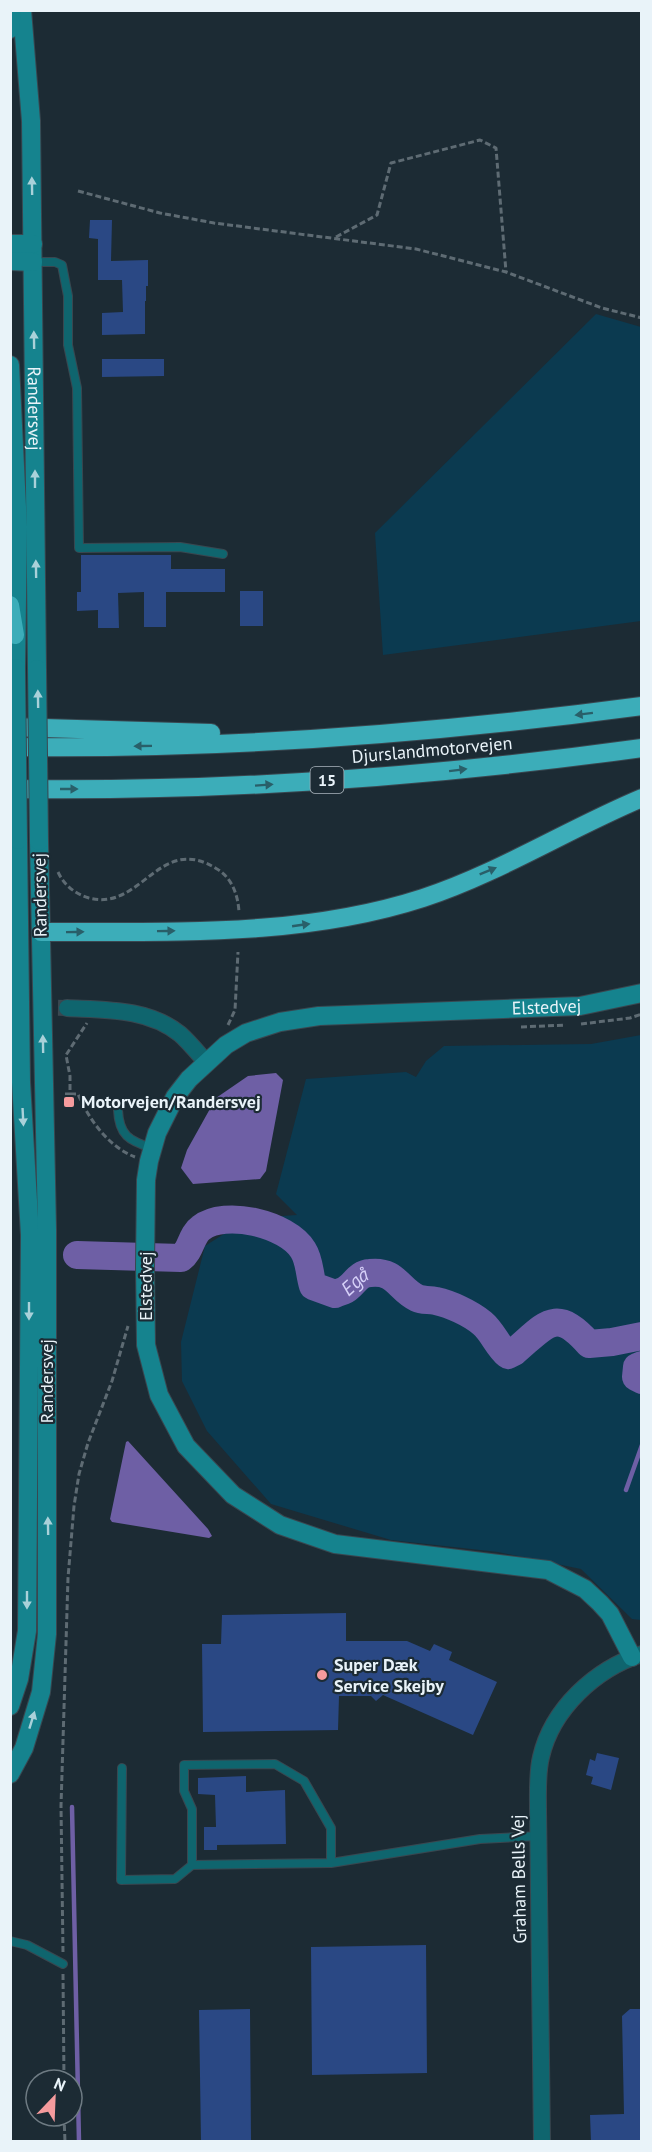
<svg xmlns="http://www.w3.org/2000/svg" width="652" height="2152" viewBox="0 0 652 2152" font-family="'PT Sans',sans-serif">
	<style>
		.green { fill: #0b3a50 }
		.water { fill: #6e5fa5 }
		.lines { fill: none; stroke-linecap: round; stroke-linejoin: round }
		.stream { stroke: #6e5fa5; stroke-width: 4.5 }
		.river { stroke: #6e5fa5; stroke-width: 28 }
		.building { fill: #2a4884 }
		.street-tunnel { stroke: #3b4952; stroke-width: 16; stroke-dasharray: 16 8; stroke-linecap: butt }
		.lane-casing { stroke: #394750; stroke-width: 10 }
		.street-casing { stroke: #394750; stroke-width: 18 }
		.secondary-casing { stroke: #394750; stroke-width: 20 }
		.highway-casing { stroke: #394750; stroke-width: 20 }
		.path { stroke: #5e6b73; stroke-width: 3; stroke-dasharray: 6 3; stroke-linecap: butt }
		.lane { stroke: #0f656e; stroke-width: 8 }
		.street { stroke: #0f656e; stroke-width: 16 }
		.secondary { stroke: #15838e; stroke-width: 18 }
		.highway { stroke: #3cadb9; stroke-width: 18 }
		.secondary-bridge-casing { stroke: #394750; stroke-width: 20; stroke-linecap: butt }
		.secondary-bridge { stroke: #15838e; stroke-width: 18 }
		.oneway { fill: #a9d1d9 }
		.oneway2 { fill: #295f69 }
		.poi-dot { fill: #f59b9d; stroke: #1c2b34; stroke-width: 2 }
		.labels { text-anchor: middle; stroke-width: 4.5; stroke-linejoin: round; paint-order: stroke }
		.shield { fill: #1c2b34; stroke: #acb7be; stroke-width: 1.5 }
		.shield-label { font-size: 16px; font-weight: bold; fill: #e9f3f9 }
		.street-label { font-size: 18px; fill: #e9f3f9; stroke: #1c2b34 }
		.poi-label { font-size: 18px; font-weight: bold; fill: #e9f3f9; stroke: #1c2b34; text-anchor: start }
		.water-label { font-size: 20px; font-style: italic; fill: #d6d0f8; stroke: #1c2b34 }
	</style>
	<rect width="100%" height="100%" fill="#1c2b34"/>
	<path class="green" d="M596,314L641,327V621L383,655L375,533Z
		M641,1035V1620L632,1619L581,1569L498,1552L391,1540L271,1504L207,1431L182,1381L181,1342L205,1246L249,1218L297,1215L276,1194L306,1079L406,1072L416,1077L426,1061L444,1046L591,1044Z"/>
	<path class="water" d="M276,1073L283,1080L266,1171L260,1179L193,1184L181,1168L187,1150L216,1098L248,1076Z
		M128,1441L208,1529L212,1536L209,1538L112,1522L110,1519L126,1442Z"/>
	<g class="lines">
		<path class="stream" d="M626,1490L642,1445
			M72,1807L79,2142"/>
		<g class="river">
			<path id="s1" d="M77,1255L181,1258C191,1251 191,1235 201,1228C225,1209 287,1224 303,1250C310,1261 309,1273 313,1286L335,1294C339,1292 345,1291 348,1288C356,1282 358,1274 370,1273C396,1270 398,1289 417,1298C423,1301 429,1299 436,1301C450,1304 470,1313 482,1323C493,1332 497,1346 508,1355L514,1352C546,1325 555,1306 589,1344L612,1342L642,1336"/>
			<path d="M642,1365L637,1367L636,1377L642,1380"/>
		</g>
	</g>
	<path class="building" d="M90,220H112L111,261L148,260V286H146V301H145V334L102,335V313L123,312L122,280H98V239L89,238Z
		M102,359H164V376L102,377Z
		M81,555H171V569H225V592H166V627H144V592L118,593L119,628H98V610L77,611V592H81Z
		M240,591H263V626H240Z
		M346,1613V1641H407L430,1651L434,1644L452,1652L449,1660L497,1682L473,1735L383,1695L376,1701L371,1696H339L338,1730L203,1732L202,1644H221L222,1615Z
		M597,1753L619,1758L611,1790L591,1784L593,1777L586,1775L590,1759L595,1761Z
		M246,1776V1792L285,1790L286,1844L217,1845V1850H204V1827H216L215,1795L198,1794V1778Z
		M426,1945L427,2073L312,2075L311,1947Z
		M250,2009L251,2142H201L199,2010Z
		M630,2009H642V2142H591L590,2115L624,2114L622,2016Z"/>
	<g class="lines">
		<path class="street-tunnel" d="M10,1007L67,1008"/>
		<g class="lane-casing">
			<path id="lane" d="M33,262H55L62,265L68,296V345L77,388L79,548L180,547L223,554
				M118,1110C119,1135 129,1141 152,1148
				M122,1768L121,1880L175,1879L192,1865
				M331,1863V1828L304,1781L275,1764L184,1765V1791L192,1809V1865L331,1863L480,1839L538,1836
				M10,1941L27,1945L63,1964"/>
		</g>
		<g class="street-casing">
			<path id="street" d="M67,1008C105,1010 148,1008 180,1034C189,1042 198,1053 206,1062
				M542,2142L538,1809C538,1793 537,1773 541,1757C552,1709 595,1669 642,1654"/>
		</g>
		<g class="secondary-casing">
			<g id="secondary">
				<path id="s2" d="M22,10L31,121L37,669"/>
				<path d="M10,29L12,10"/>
				<path d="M10,244H33"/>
				<path d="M10,261L33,262"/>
				<path d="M10,365L18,527L16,668"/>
				<path id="s3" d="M632,1657L610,1614L600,1603L585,1589L548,1570L335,1544L280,1525L233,1495L186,1446L159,1395L146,1345L145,1266L146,1180L149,1161L157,1133L175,1097L189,1079L226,1045L246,1033L280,1022L319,1016L580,1006L642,993"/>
				<path d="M10,1706L19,1679L27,1631L30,1235L21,1082L18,840"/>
				<path d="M10,1774L24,1748L41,1692L47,1634V1229L39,841"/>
			</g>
		</g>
		<g class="highway-casing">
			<path id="highway" d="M10,605L15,635
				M10,727L211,733
				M10,747C222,750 432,734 642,706
				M10,789C222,792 432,777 642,748
				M41,932C169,931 300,938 423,898C499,873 568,829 642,798"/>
		</g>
		<path class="path" d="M78,191L160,213L214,223L416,249L506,272L602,308L642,318
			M336,237L377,215L391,163L480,140L496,148L506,272
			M58,872C64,885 75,894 89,898C142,912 159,832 217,869C232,878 238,895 239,912
			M581,1024L630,1018L642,1014
			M228,1025L235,1010L238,952
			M521,1027L566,1025
			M65,1094H70V1076L66,1055L87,1023
			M70,1094H78C89,1120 109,1147 135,1157
			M63,1952L61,1806L68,1578L74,1506L79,1474L88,1443L112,1381L128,1326
			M63,1974L64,2080
			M64,2116L65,2142"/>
		<use href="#lane" class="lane"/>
		<use href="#street" class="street"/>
		<use href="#secondary" class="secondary"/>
		<use href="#highway" class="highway"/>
		<g class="secondary-bridge-casing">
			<path id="secondary-bridge" d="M16,668L18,840
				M37,669L39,841"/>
		</g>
		<use href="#secondary-bridge" class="secondary-bridge"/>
	</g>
	<defs><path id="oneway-solid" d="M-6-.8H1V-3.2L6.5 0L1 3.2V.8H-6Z" transform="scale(1.5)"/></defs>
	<g class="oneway">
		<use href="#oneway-solid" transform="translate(32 186) rotate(-91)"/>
		<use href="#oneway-solid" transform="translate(34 340) rotate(-91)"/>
		<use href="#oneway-solid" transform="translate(35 479) rotate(-90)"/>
		<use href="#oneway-solid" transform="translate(36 569) rotate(-91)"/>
		<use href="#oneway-solid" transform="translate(38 699) rotate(-91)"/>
		<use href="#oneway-solid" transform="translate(43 1044) rotate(-91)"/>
		<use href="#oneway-solid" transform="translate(23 1117) rotate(87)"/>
		<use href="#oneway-solid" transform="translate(29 1311) rotate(90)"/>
		<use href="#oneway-solid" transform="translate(48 1526) rotate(-91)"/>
		<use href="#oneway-solid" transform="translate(27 1600) rotate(90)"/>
		<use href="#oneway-solid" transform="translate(32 1720) rotate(-73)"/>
	</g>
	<g class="oneway2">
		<use href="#oneway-solid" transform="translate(584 714) rotate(173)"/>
		<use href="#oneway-solid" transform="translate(143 746) rotate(179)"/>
		<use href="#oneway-solid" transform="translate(458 770) rotate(-7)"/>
		<use href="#oneway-solid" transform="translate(264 785) rotate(-4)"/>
		<use href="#oneway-solid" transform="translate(69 789)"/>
		<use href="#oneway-solid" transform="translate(488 871) rotate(-22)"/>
		<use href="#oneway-solid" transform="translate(301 925) rotate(-8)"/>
		<use href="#oneway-solid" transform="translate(166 931) rotate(-1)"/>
		<use href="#oneway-solid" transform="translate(75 932) rotate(-1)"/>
	</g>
	<g class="poi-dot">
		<rect x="63" y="1096" width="12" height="12" rx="3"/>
		<circle cx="322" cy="1675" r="6"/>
	</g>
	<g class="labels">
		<rect class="shield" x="310.5" y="767" width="33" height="26" rx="4.5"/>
		<g class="shield-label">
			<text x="327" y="786">15</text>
		</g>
		<g class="street-label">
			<text dy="6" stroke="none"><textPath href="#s2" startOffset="399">Randersvej</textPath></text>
			<text transform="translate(432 750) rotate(-5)" y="6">Djurslandmotorvejen</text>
			<text transform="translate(40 895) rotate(-91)" y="6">Randersvej</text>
			<text dy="6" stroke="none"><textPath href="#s3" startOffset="1284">Elstedvej</textPath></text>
			<text transform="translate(146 1286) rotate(-90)" y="6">Elstedvej</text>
			<text transform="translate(47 1381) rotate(-90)" y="6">Randersvej</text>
			<text transform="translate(519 1879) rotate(-91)" y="6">Graham Bells Vej</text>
		</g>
		<g class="poi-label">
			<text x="81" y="1108">Motorvejen/Randersvej</text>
			<text x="334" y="1671">Super Dæk<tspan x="334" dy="21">Service Skejby</tspan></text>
		</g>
		<g class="water-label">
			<text dy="7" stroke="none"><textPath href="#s1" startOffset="338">Egå</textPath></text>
		</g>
	</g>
	<rect width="652" height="2152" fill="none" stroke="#e9f3f9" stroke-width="24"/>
	<g transform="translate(54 2098) rotate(23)"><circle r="28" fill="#1c2b34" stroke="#6e7b83" stroke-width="1.5"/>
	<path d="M0-4.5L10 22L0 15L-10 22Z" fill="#f59b9d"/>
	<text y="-9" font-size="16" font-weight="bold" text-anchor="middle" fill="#e9f3f9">N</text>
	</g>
</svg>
